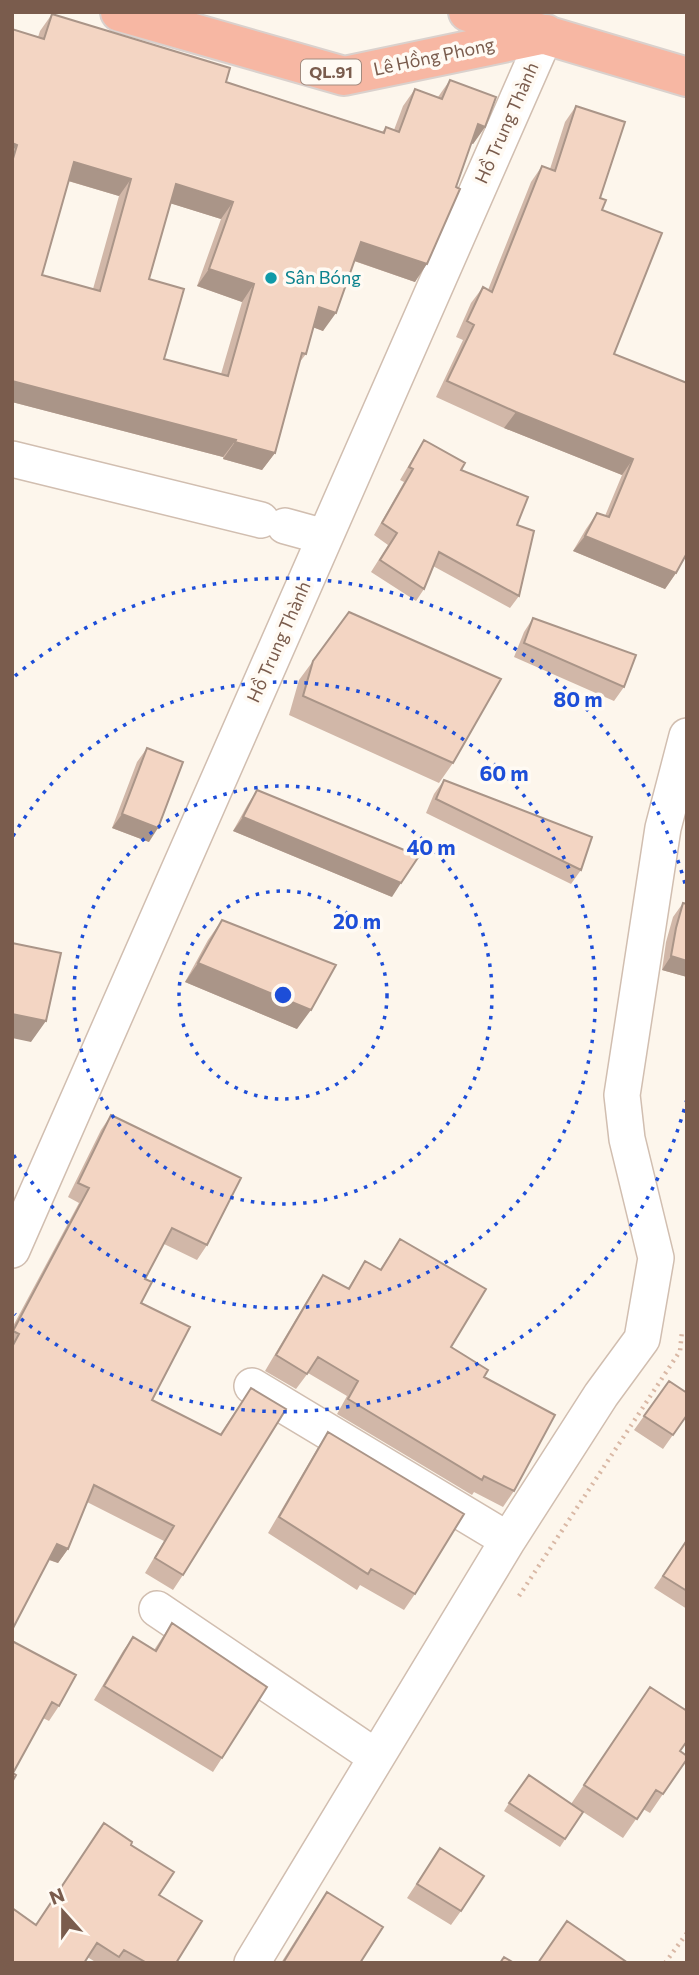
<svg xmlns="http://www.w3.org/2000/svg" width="699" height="1975" viewBox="0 0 699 1975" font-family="Commissioner,sans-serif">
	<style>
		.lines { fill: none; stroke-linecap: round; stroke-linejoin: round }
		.minor-casing { stroke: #d1beb0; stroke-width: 38 }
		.highway-casing { stroke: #dad1cd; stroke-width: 42 }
		.path { stroke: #d9b8a5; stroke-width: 4.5; stroke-dasharray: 2 5; stroke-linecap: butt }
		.minor { stroke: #fff; stroke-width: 35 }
		.highway { stroke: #f7b7a3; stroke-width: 38 }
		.wall { fill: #d1b7a8; fill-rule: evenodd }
		.shaded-wall { fill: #aa9588 }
		.building { fill: #f3d5c3; stroke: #aa9588; stroke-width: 2; fill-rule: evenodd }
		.ring { fill: none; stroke: #1d4ed8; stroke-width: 3.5; stroke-dasharray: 3.5 7 }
		.culture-dot { fill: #0f9aa8; stroke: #fffaf3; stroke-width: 2.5 }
		.labels { text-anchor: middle; stroke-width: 7; stroke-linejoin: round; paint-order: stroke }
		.shield { fill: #fffaf3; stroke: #a28b7f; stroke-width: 2 }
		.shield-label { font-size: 16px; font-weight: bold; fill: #7a5c4d }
		.street-label { font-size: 18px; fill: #7a5c4d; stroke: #fffaf3 }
		.culture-label { font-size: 18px; fill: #0d838f; stroke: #fffaf3; text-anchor: start }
		.centre { fill: #1d4ed8; stroke: #fffaf3; stroke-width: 3.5 }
		.ring-label { font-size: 21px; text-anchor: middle; font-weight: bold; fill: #1d4ed8; stroke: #fffaf3; stroke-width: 7; stroke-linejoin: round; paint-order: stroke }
	</style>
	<rect width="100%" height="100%" fill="#fdf6ec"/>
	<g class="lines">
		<g class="minor-casing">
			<path id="minor" d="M12,459L261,520
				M285,526L325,537
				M12,1250L546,34
				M252,1386L508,1540
				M157,1609L376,1757
				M252,1963L508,1540L601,1395L642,1339L656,1258L627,1139L622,1095L663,828L687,736"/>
		</g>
		<g class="highway-casing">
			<path id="highway" d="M120,12L344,76L546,34
				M468,12L687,77"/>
		</g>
		<path class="path" d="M519,1596L680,1351L682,1331
			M665,1963L687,1933"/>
		<use href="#minor" class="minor"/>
		<use href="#highway" class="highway"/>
	</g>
	<path class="wall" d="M52,14L226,82L382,132L386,127L394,130L403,106L415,89L438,97L450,80L485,127L473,144L471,143L415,282L354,261L323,331L313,327L306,354L299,363L275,453L262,470L223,459V457L12,402V29L38,37L40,31ZM68,181L119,196L93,289L42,275ZM170,203L221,219L197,286L242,302L221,374L164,359L149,279Z
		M576,106L602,210L614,354L676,573L665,589L573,551L586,529L597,513L605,516L622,475L504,428L436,397L463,340L456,337L471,303L483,287L488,290L531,182L542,166L550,169L565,122Z
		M424,440L461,470L517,525L519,596L510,608L433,566L424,589L416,601L371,572L388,545L374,535L404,482L400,480L416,453Z
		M533,618L624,687L614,701L514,657L524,632Z
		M313,661L453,763L439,783L289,715L299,680Z
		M147,748L149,842L112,828L137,762Z
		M444,780L581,870L571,884L426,813L434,794Z
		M257,790L392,897L233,831L248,804Z
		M683,903L687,904V977L662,970L666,942L673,917Z
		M222,920L297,1029L185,982L208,940Z
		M111,1115L207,1245L197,1260L164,1244L145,1279L141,1303L152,1400L220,1434L251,1388L183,1575L173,1590L145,1573L164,1541L87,1502L68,1549L58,1563L49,1560L12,1630V1328L79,1203L68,1197L101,1130Z
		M400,1239L451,1347L484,1377L514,1491L503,1507L474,1492L472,1495L337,1414L347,1396L308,1373L296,1389L265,1371L313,1290L323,1275L348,1288L365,1261L380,1269Z
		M669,1381L687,1415L663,1449L634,1430Z
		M328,1432L415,1594L404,1610L360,1585L357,1590L268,1533L317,1449Z
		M687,1540V1609L654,1588Z
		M172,1623L222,1758L213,1772L94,1700L123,1651L133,1637L154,1650Z
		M12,1641L59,1706L49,1721L43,1718L13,1773Z
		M637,1706L680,1751L663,1794L650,1813L643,1809L623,1838L583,1812L560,1847L504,1811L509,1803L571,1804Z
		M131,1845L159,1895L176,1963H97L36,1925Z
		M440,1848L461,1911L451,1925L407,1898Z
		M327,1892L360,1963H281L314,1911Z"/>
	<path class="shaded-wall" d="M478,124L485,127L473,144L466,141Z
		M12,143L17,145L12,152Z
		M74,162L131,179L119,196L62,179Z
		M176,184L233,202L221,219L163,201Z
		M361,242L427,264L415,282L349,259Z
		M209,269L254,284L242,302L197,286Z
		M319,307L336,313L323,331L307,325Z
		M12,381L236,440L223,457L12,402Z
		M516,412L633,459L622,475L504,428Z
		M235,442L275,453L262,470L223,459Z
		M585,536L676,573L665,589L573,551Z
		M122,814L158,828L149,842L112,828Z
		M243,817L401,883L392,897L233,831Z
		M671,956L687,961V977L662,970Z
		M198,963L311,1010L297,1029L185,982Z
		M12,1014L46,1021L31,1042L12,1038Z
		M57,1544L68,1549L58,1563L47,1559Z"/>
	<path class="building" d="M52,14L230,68L226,82L384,133L386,127L399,132L415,89L442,99L450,80L496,97L485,127L478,124L456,187L460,189L427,264L361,242L336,313L319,307L306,354L302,353L275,453L235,442L236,440L12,381V162L17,145L12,143V29L44,39ZM74,162L131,179L100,291L42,275ZM176,184L233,202L209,269L254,284L228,376L164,359L184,289L149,279Z
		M576,106L625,122L600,198L606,200L602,210L662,233L614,354L687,383V553L676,573L585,536L597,513L609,517L633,459L516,412L447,381L474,325L467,321L483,287L492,292L542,166L555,171Z
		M424,440L465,463L461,470L528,497L517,525L534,531L519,596L439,552L424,589L380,560L397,533L382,523L413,469L409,467Z
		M349,612L501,679L453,763L303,696L313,661Z
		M533,618L636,655L624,687L524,643Z
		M147,748L183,762L158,828L122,814Z
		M444,780L592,837L581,870L436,799Z
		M257,790L419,856L401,883L243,817Z
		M683,903L687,904V961L671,956L676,928Z
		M222,920L336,965L311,1010L198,963Z
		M12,943L61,953L46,1021L12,1014Z
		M111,1115L241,1178L207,1245L172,1228L145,1279L152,1282L141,1303L190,1327L152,1400L221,1435L251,1388L286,1409L183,1575L155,1558L174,1526L94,1485L68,1549L57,1544L12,1630V1347L19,1334L13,1331L89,1188L78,1183Z
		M400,1239L486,1289L451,1347L488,1370L484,1377L555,1415L514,1491L484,1476L482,1480L348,1399L358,1381L318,1357L307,1374L276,1355L323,1275L349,1289L365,1261L381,1270Z
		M669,1381L687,1393V1415L673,1435L644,1416Z
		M328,1432L464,1514L415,1594L371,1569L368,1574L279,1517Z
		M687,1540V1591L663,1576Z
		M172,1623L267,1687L222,1758L104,1686L133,1637L156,1651Z
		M12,1641L76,1675L59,1706L52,1702L13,1773L16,1775L12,1782Z
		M650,1687L687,1711V1741L680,1751L687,1756V1759L663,1794L656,1790L637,1819L584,1785Z
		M529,1775L583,1812L565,1839L509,1803Z
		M104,1823L132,1842L131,1845L174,1872L159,1895L202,1921L176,1963H147L124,1950L119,1957L97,1943L84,1963H12V1908L36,1925Z
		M440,1848L484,1876L461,1911L417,1884Z
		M327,1892L383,1927L360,1963H283Z
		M567,1921L628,1963H538Z
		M504,1957L514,1963H500Z"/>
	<g class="ring">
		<circle cx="283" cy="995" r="104"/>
		<circle cx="283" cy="995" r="209"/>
		<path d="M13 836A313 313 0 1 1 13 1154"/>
		<path d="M687 1099A417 417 0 0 1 15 1314M15 676A417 417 0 0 1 687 891"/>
	</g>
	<circle class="culture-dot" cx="271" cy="278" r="7"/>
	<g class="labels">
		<rect class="shield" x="301" y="59.5" width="60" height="25" rx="5"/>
		<g class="shield-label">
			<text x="331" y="78">QL.91</text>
		</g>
		<g class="street-label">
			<text transform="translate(434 57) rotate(-12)" y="6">Lê Hồng Phong</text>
			<text transform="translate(507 123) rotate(-66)" y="6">Hồ Trung Thành</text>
			<text transform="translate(279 642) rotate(-66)" y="6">Hồ Trung Thành</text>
		</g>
		<g class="culture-label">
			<text x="285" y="284">Sân Bóng</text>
		</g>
	</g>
	<circle cx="283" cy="995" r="10" class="centre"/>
	<g class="ring-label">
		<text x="578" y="707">80 m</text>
		<text x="504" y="781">60 m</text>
		<text x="431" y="855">40 m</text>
		<text x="357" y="929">20 m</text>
	</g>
	<rect width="699" height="1975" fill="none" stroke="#7a5c4d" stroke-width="28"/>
	<g transform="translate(63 1912) rotate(339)" stroke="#fffaf3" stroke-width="5" paint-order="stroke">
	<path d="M0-5L12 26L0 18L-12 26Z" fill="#7a5c4d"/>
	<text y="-10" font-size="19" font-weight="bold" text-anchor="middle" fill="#7a5c4d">N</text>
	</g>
</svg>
